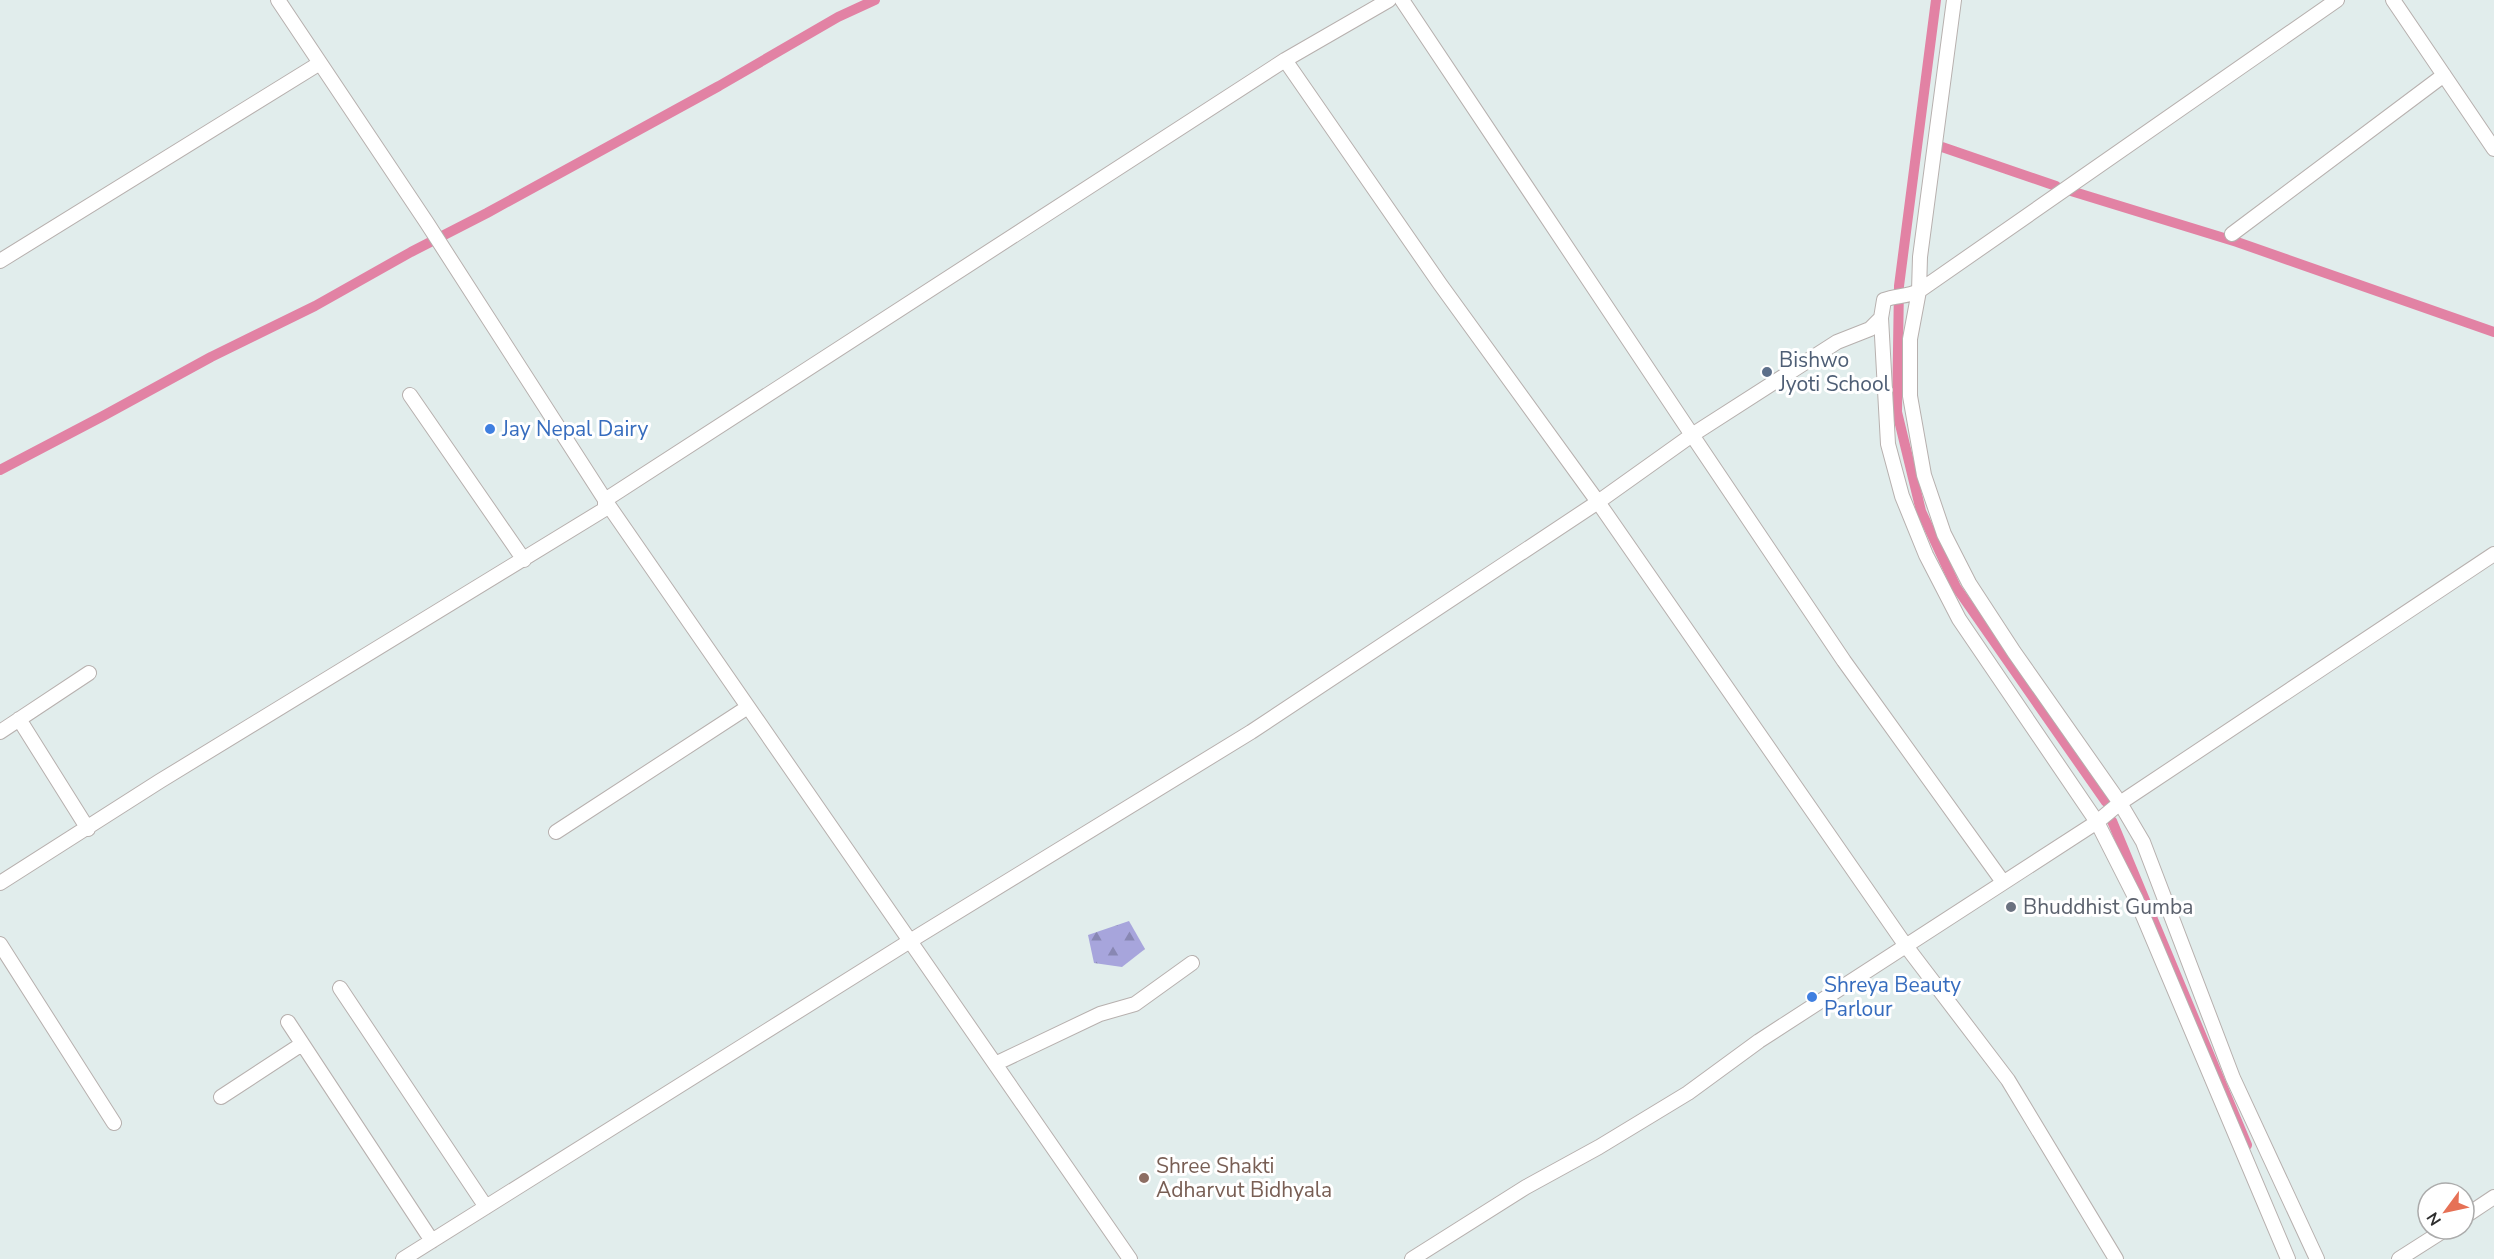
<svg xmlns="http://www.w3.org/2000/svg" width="2494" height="1259" viewBox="0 0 2494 1259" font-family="'Nunito Sans',sans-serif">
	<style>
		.forest { fill: url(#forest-firs) }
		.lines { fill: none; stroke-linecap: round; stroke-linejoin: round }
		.canal { stroke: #e282a4; stroke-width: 10 }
		.minor-casing { stroke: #b7b0ae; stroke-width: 16 }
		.minor { stroke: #fff; stroke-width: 14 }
		.service-dot { fill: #5c6f8a; stroke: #fff; stroke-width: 2 }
		.shop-dot { fill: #3f7fe0; stroke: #fff; stroke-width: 2 }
		.worship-dot { fill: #6b7280; stroke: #fff; stroke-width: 2 }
		.education-dot { fill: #8d6e63; stroke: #fff; stroke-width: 2 }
		.labels { text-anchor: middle; stroke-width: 6; stroke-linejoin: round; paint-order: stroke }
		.service-label { font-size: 21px; fill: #4e5e75; stroke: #fff; text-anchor: start }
		.shop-label { font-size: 21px; fill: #366cbe; stroke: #fff; text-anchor: start }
		.worship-label { font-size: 21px; fill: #5b616d; stroke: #fff; text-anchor: start }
		.education-label { font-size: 21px; fill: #785e54; stroke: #fff; text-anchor: start }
	</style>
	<defs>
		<pattern id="forest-firs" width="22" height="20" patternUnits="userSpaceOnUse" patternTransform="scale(1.5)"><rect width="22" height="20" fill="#a7a5dc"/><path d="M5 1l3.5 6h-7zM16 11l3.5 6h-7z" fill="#8887b3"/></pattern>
	</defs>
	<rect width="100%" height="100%" fill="#e1edec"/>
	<path class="forest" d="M1129,921L1145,949L1122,967L1094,963L1088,935Z"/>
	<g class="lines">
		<path class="canal" d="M1936,0L1899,286L1897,412L1921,511L1956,587L2106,802
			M1942,147L2056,186
			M2071,191L2237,242L2494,332
			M0,470L103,416L211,357L315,306L411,252L487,213L719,86L838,17L875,0
			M2112,821L2247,1145"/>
		<g class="minor-casing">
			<path id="minor" d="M278,0L427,223L609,506L1130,1259
				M1954,0L1920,257L1919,291L1910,339V396L1924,475L1944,534L1969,583L2014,652L2120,803L2143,842L2233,1078L2317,1259
				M2393,0L2494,149
				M1285,60L1389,0
				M2232,234L2444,75
				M0,261L320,63
				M1881,318L1870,329L1837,342L1692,435L1844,661L2003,882
				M410,395L524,560
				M19,719L88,829
				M0,732L89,673
				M556,832L748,707
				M0,883L160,781L605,509V500L1285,60L1440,284L1598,502L1906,946L2008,1080L2116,1259
				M0,944L114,1123
				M340,988L486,1207
				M288,1022L432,1241
				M995,1064L1100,1014L1135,1004L1192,963
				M221,1097L302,1044
				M2464,1217L2494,1197
				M403,1259L910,941L1251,732L1598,502L1692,435L1402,0
				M1412,1259L1526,1187L1599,1147L1688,1093L1759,1041L2097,822L2120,803L2494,554
				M2288,1259L2136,899L2097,822L1959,619L1926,555L1902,496L1888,444L1881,318L1884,300C1896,295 1907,297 1919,291L2337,0
				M2399,1259L2446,1229"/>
		</g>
		<use href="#minor" class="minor"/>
	</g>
	<circle class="service-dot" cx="1767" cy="372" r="6"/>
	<g class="shop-dot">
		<circle cx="490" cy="429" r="6"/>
		<circle cx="1812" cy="997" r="6"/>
	</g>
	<circle class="worship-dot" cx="2011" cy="907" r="6"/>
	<circle class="education-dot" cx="1144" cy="1178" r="6"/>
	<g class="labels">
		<g class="service-label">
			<text x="1779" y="367">Bishwo<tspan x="1779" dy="24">Jyoti School</tspan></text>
		</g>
		<g class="shop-label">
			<text x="502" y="436">Jay Nepal Dairy</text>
			<text x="1824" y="992">Shreya Beauty<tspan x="1824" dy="24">Parlour</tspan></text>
		</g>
		<g class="worship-label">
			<text x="2023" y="914">Bhuddhist Gumba</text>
		</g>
		<g class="education-label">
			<text x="1156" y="1173">Shree Shakti<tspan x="1156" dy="24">Adharvut Bidhyala</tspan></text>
		</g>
	</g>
	<g transform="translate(2446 1211) rotate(237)"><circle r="28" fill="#ffffff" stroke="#ababab" stroke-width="1.5"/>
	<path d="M0-4.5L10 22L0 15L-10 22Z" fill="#e67156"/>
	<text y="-9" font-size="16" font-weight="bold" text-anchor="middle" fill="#2d2d2d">N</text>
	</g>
</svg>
